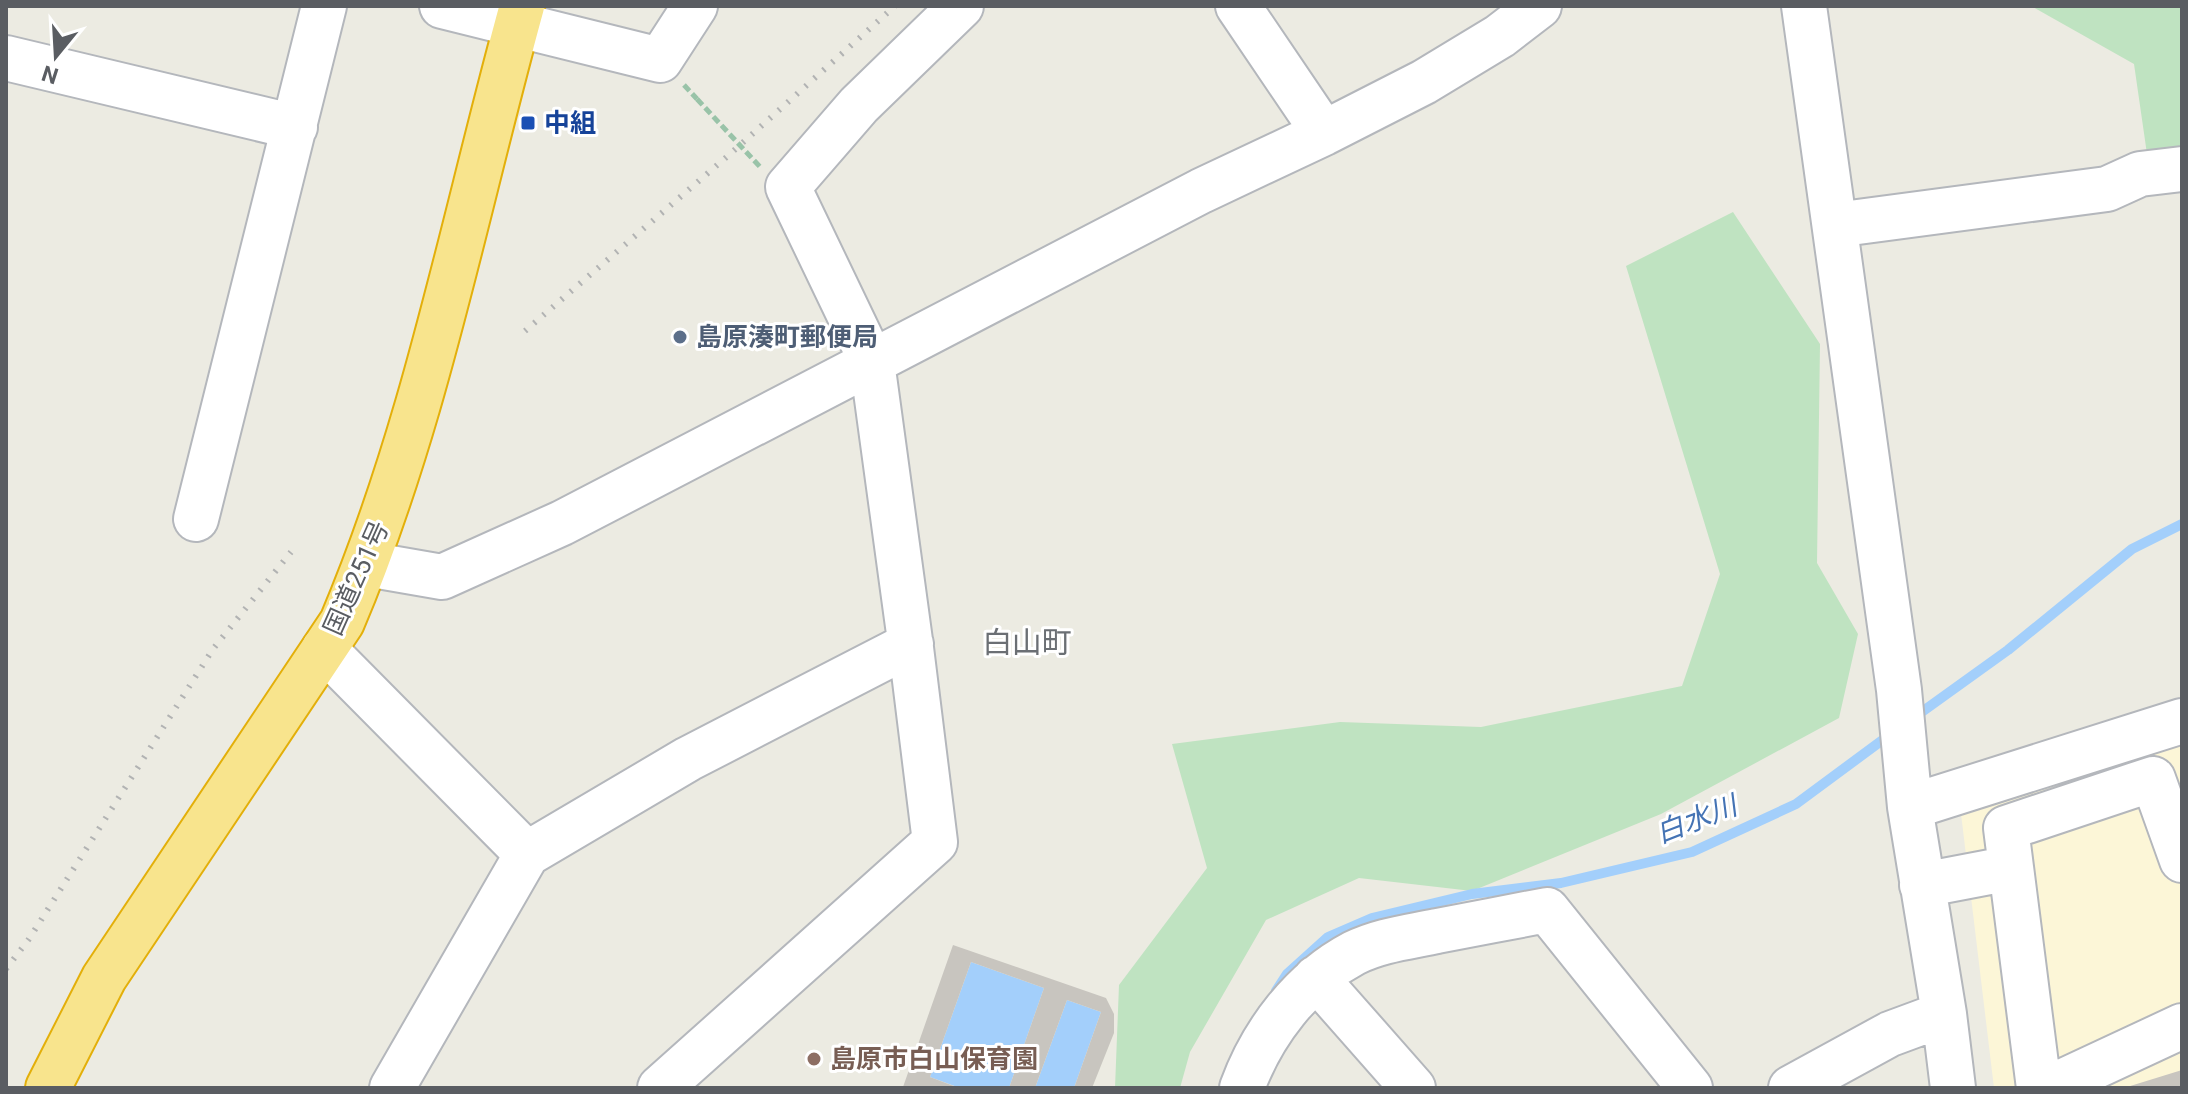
<svg xmlns="http://www.w3.org/2000/svg" width="2188" height="1094" viewBox="0 0 2188 1094" font-family="Roboto,'Noto Sans JP',sans-serif">
	<style>
		.commercial { fill: #fcf6d7 }
		.green { fill: #bfe3c1 }
		.water { fill: #a3cffb }
		.lines { fill: none; stroke-linecap: round; stroke-linejoin: round }
		.stream { stroke: #a3cffb; stroke-width: 10 }
		.building { fill: #c8c5bf }
		.minor-casing { stroke: #b4b7bc; stroke-width: 48 }
		.highway-casing { stroke: #e3af0a; stroke-width: 48 }
		.path { stroke: #99c3a8; stroke-width: 5; stroke-dasharray: 8 4; stroke-linecap: butt }
		.minor { stroke: #fff; stroke-width: 44 }
		.highway { stroke: #f8e48d; stroke-width: 44 }
		.rail { stroke: #b2b3b3; stroke-width: 6; stroke-dasharray: 2 10; stroke-linecap: butt }
		.path-bridge { stroke: #99c3a8; stroke-width: 5; stroke-dasharray: 8 4; stroke-linecap: butt }
		.transit-dot { fill: #1a4fb4; stroke: #fff; stroke-width: 3 }
		.service-dot { fill: #5c6f8a; stroke: #fff; stroke-width: 3 }
		.education-dot { fill: #8d6e63; stroke: #fff; stroke-width: 3 }
		.labels { text-anchor: middle; stroke-width: 6; stroke-linejoin: round; paint-order: stroke }
		.transit-label { font-size: 26px; font-weight: bold; fill: #164399; stroke: #fff; text-anchor: start }
		.service-label { font-size: 26px; font-weight: bold; fill: #4e5e75; stroke: #fff; text-anchor: start }
		.street-label { font-size: 26px; fill: #5a5d62; stroke: #fff }
		.education-label { font-size: 26px; font-weight: bold; fill: #785e54; stroke: #fff; text-anchor: start }
		.water-label { font-size: 28px; font-style: italic; fill: #4473b4; stroke: #fff }
		.quarter-label { font-size: 30px; fill: #6b6f74; stroke: #fff }
	</style>
	<rect width="100%" height="100%" fill="#ecebe2"/>
	<path class="commercial" d="M2182,732V1088H1994L1959,797Z"/>
	<path class="green" d="M2031,6H2182V150L2147,154L2134,64Z
		M1733,212L1820,344L1817,563L1858,634L1839,718L1661,814L1472,891L1359,878L1266,920L1190,1052L1180,1088H1115L1119,985L1207,868L1172,744L1340,722L1481,727L1682,686L1720,574L1626,266Z"/>
	<path class="water" d="M971,962L1044,988L1009,1088H960L930,1077Z
		M1067,1000L1101,1012L1074,1088H1035Z"/>
	<g class="lines">
		<path class="stream" d="M1912,719L2008,650L2132,549L2182,524
			M1276,991L1287,974L1328,937L1372,918L1472,894L1561,883L1692,852L1796,804L1892,733"/>
	</g>
	<path class="building" d="M953,945L1106,998L1114,1014V1033L1092,1088H1074L1101,1012L1067,1000L1035,1088H1009L1044,988L971,962L930,1077L959,1088L903,1087Z
		M2182,1070V1088H2128L2127,1087Z"/>
	<g class="lines">
		<g class="minor-casing">
			<path id="minor" d="M442,6L660,60L695,6
				M1238,6L1324,133
				M1804,6L1899,690L1910,807L1944,1014L1953,1088
				M6,58L295,127
				M1835,225L2107,189L2140,174L2182,169
				M196,519L324,6
				M367,564L442,577L562,523L1201,191L1324,133L1424,82L1500,36L1539,6
				M324,649L527,854
				M1910,807L2182,721
				M1922,885L2011,868
				M1316,978L1413,1088
				M392,1088L527,854L688,759L911,644
				M660,1088L935,842L911,648L872,362L788,187L859,105L961,6
				M1242,1088C1262,1033 1301,981 1354,953C1380,940 1409,937 1437,931C1474,924 1510,917 1547,910L1690,1088
				M1791,1088L1890,1034L1944,1014
				M2039,1088L2006,828L2153,779L2182,860
				M2049,1088L2182,1026"/>
		</g>
		<g class="highway-casing">
			<path id="highway" d="M48,1088L104,978L342,622C426,424 465,212 522,6"/>
		</g>
		<path class="path" d="M684,85L697,99"/>
		<use href="#minor" class="minor"/>
		<use href="#highway" class="highway"/>
		<path class="rail" d="M525,331L730,154L895,6
			M6,969L29,939L213,649L291,552"/>
		<path class="path-bridge" d="M697,99L762,169"/>
	</g>
	<rect class="transit-dot" x="520" y="115" width="16" height="16" rx="4"/>
	<circle class="service-dot" cx="680" cy="337" r="8"/>
	<circle class="education-dot" cx="814" cy="1059" r="8"/>
	<g class="labels">
		<g class="transit-label">
			<text x="544" y="132">中組</text>
		</g>
		<g class="service-label">
			<text x="696" y="346">島原湊町郵便局</text>
		</g>
		<g class="street-label">
			<text transform="translate(356 578) rotate(-66)" y="9">国道251号</text>
		</g>
		<g class="education-label">
			<text x="830" y="1068">島原市白山保育園</text>
		</g>
		<g class="water-label">
			<text transform="translate(1696 819) rotate(-21)" y="10">白水川</text>
		</g>
		<g class="quarter-label">
			<text x="1027" y="653">白山町</text>
		</g>
	</g>
	<rect width="2188" height="1094" fill="none" stroke="#5a5d62" stroke-width="16"/>
	<g transform="translate(56 56) rotate(198)" stroke="#ffffff" stroke-width="6" paint-order="stroke">
	<path d="M0-6L14 30L0 20L-14 30Z" fill="#5a5d62"/>
	<text y="-12" font-size="22" font-weight="bold" text-anchor="middle" fill="#5a5d62">N</text>
	</g>
</svg>
